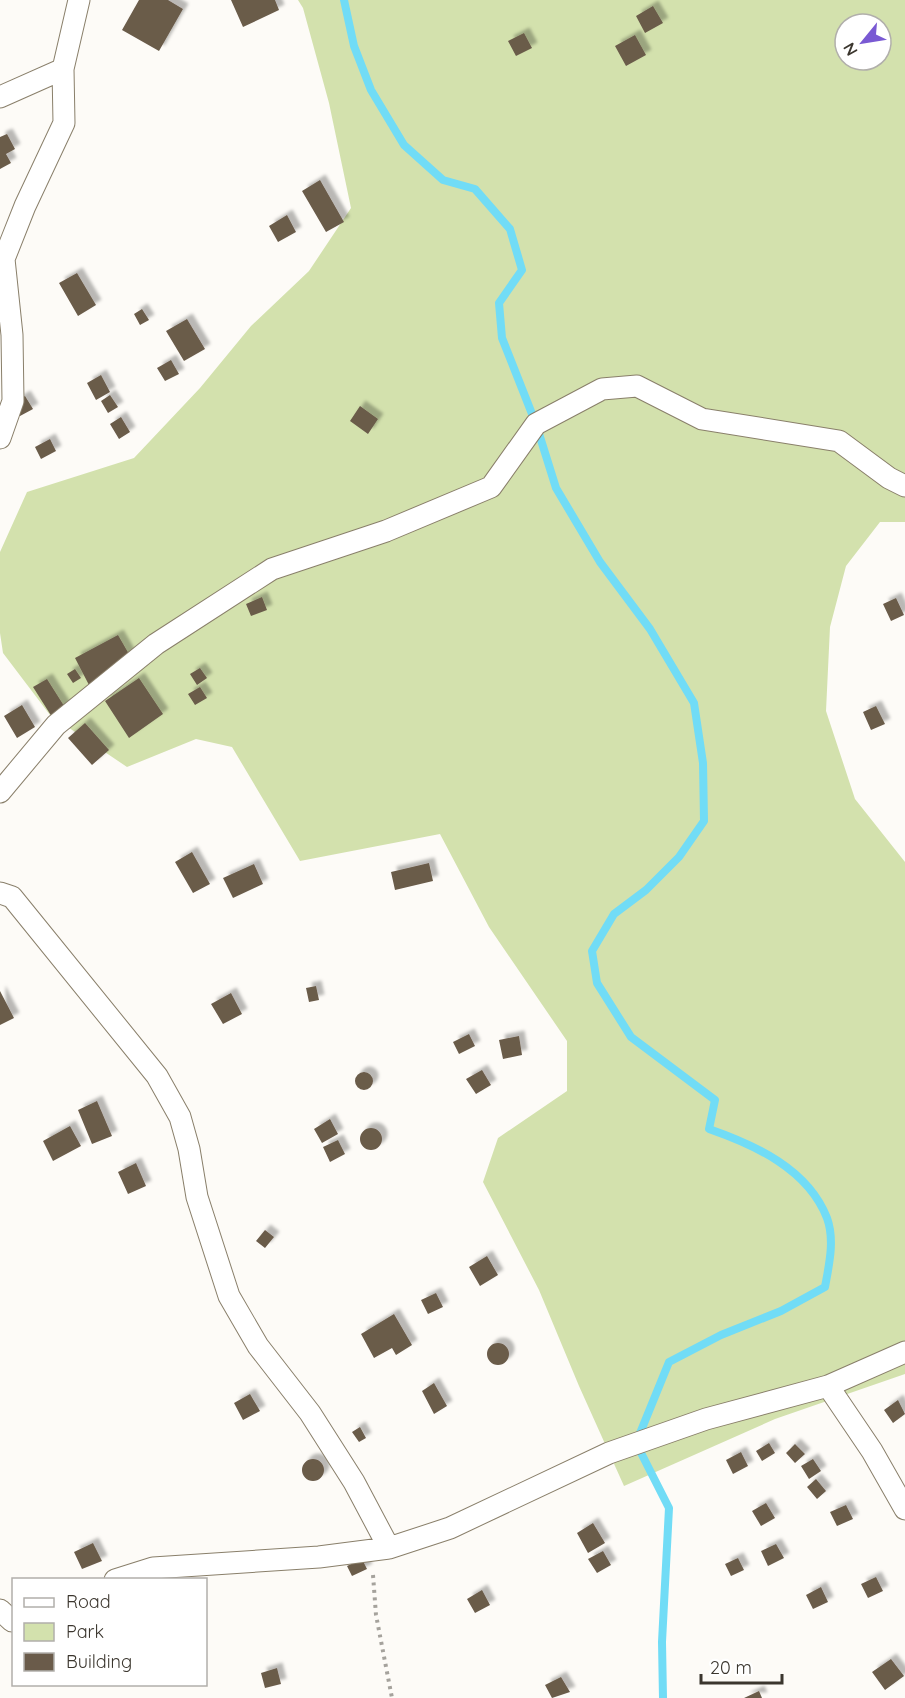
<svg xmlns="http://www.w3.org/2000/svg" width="905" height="1698" viewBox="0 0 905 1698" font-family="Quicksand,sans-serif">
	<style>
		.green { fill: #d3e1ad; fill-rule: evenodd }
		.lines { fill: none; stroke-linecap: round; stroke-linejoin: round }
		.stream { stroke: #71dcf6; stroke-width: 8 }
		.building { fill: #6a5b4a; filter: url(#shadow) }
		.street-casing { stroke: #897f6a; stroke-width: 23 }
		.path { stroke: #a5a29c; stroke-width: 4; stroke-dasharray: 3 4.5; stroke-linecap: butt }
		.street { stroke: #fff; stroke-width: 21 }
	</style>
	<defs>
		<filter id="shadow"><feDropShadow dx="5.5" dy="-5.5" stdDeviation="1.5" flood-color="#0004"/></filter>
	</defs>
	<rect width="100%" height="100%" fill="#fdfbf7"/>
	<path class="green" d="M298,0H905V522H880L846,566L830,627L826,711L855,799L905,862V1374L775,1419L624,1486L579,1386L539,1290L483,1182L498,1138L567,1091V1041L489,927L440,834L300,861L232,747L196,739L127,767L50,715L3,653L0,633V552L27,492L134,458L200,388L251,326L309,271L351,208L329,103L303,8ZM845,24H881V60H845Z"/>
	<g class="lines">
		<path class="stream" d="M344,0L354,46L371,90L404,145L443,180L475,189L510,229L522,270L499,303L502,338L536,424L556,488L600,562L650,629L694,703L703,763L704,821L679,857L646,890L614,914L592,951L597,983L631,1037L715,1100L709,1129C755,1145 808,1169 827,1218C835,1240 829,1265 825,1287L781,1311L721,1335L669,1362L636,1443L669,1508L662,1642L663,1698"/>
	</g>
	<path class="building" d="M139,0H168L183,9L159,51L122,30Z
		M231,0H275L279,10L243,27Z
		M653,6L663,23L645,33L636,16Z
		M524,33L532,48L516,56L508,41Z
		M635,35L646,55L626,66L615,46Z
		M7,134L15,149L6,154L11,163L0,169V137Z
		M320,180L344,222L326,232L302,191Z
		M287,215L296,232L278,242L269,226Z
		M77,273L96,305L78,316L59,283Z
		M142,309L149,320L140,325L134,314Z
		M187,319L205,349L184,361L166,331Z
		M171,360L179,374L165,381L157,368Z
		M101,375L110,392L96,400L87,383Z
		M110,395L118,407L108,413L101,401Z
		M25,396L33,409L20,416L13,403Z
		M360,406L378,419L368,434L350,421Z
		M121,417L130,432L119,439L110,424Z
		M50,439L56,451L41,459L35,447Z
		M262,597L267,610L251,616L246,604Z
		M896,598L904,615L891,621L883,604Z
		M118,635L133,661L89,685L75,658Z
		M200,668L207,678L197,685L190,674Z
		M75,669L81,678L73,683L67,674Z
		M139,678L163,714L129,738L105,701Z
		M47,679L66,709L52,717L33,687Z
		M200,687L207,698L195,705L188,694Z
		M22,705L35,727L17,738L4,716Z
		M876,706L885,724L871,730L863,712Z
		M85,723L109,750L92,765L68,738Z
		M192,852L210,884L193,893L175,862Z
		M429,863L433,881L395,890L391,872Z
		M254,864L263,884L233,898L223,878Z
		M316,986L319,1000L309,1002L306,988Z
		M0,991L14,1018L0,1025Z
		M231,993L242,1014L223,1024L211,1004Z
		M469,1034L475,1046L459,1054L453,1042Z
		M519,1036L522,1055L503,1059L499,1040Z
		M482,1070L491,1085L476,1094L466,1079Z
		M355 1081a9 9 0 1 1 18 0a9 9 0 1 1-18 0Z
		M97,1101L112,1136L92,1144L78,1110Z
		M330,1119L338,1134L322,1143L314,1129Z
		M70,1126L81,1146L53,1161L43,1141Z
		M360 1139a11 11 0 1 1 22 0a11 11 0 1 1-22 0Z
		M338,1140L345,1154L330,1162L323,1147Z
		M136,1163L146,1186L128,1194L118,1172Z
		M265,1230L274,1237L265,1248L256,1241Z
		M487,1256L498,1275L480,1286L469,1267Z
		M436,1293L443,1307L428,1314L421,1300Z
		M394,1314L412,1345L396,1355L392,1348L374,1358L361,1334Z
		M487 1354a11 11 0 1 1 22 0a11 11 0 1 1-22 0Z
		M434,1383L447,1406L434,1414L422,1391Z
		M250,1394L260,1411L243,1420L234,1403Z
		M898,1400L905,1414L893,1423L884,1410Z
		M360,1427L366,1438L359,1442L352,1432Z
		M769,1443L775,1453L762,1461L756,1451Z
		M795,1444L805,1454L795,1463L786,1453Z
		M741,1452L748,1466L733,1474L726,1460Z
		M302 1470a11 11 0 1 1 22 0a11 11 0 1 1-22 0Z
		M813,1459L821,1471L809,1479L801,1466Z
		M816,1479L826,1491L817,1499L807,1487Z
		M766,1503L775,1518L761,1526L752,1511Z
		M846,1505L853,1519L837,1526L830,1512Z
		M593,1523L605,1543L588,1553L577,1533Z
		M93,1543L102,1561L82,1569L74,1552Z
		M776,1544L784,1558L768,1566L761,1551Z
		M603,1551L611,1565L597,1573L588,1559Z
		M738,1558L744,1570L731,1576L725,1564Z
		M362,1559L367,1569L352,1576L347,1566Z
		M876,1577L883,1591L868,1598L861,1584Z
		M821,1587L828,1602L813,1609L806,1595Z
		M482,1590L490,1605L475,1613L467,1599Z
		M891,1659L904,1676L885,1690L872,1672Z
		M277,1668L281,1684L265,1688L261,1673Z
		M561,1677L570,1692L552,1698L545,1685Z
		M759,1691L762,1698H744Z"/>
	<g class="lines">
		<g class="street-casing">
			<path id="street" d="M0,97L63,69
				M0,438L13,401L12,335L4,259L25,206L64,123L63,69L79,0
				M0,792L56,725L156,644L272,569L386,531L491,487L536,424L602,389L637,386L702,419L839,441L889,478L905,486
				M0,893L12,897L157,1076L180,1117L189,1149L197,1197L229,1296L258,1346L310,1413L354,1482L389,1548
				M828,1386L872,1451L905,1509
				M115,1580L153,1568L319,1557L389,1548L450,1528L609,1453L706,1419L828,1386L905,1352
				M0,1610L12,1621"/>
		</g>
		<path class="path" d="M373,1575L376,1615L392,1698"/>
		<use href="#street" class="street"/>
	</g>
	<rect x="12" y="1578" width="195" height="108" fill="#ffffff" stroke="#b1afab" stroke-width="1.5"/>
	<rect x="24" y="1598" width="30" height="9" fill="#ffffff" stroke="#b1afab" stroke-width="1.5"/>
	<text x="66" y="1608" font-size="18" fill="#3b362e">Road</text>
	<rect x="24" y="1623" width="30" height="18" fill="#d3e1ad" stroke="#b1afab" stroke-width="1.5"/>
	<text x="66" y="1638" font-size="18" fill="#3b362e">Park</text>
	<rect x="24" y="1653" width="30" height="18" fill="#6a5b4a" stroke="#b1afab" stroke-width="1.5"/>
	<text x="66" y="1668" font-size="18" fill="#3b362e">Building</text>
	<g transform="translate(863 42) rotate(240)"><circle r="28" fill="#ffffff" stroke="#b1afab" stroke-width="1.5"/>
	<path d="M0-4.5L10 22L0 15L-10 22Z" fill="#7959d3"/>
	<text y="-9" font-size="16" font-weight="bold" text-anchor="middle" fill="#3b362e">N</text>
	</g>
	<path d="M701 1674v9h81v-9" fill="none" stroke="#3b362e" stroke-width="3"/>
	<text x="710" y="1674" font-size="18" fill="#3b362e" stroke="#ffffff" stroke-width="4.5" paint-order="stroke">20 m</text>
</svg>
